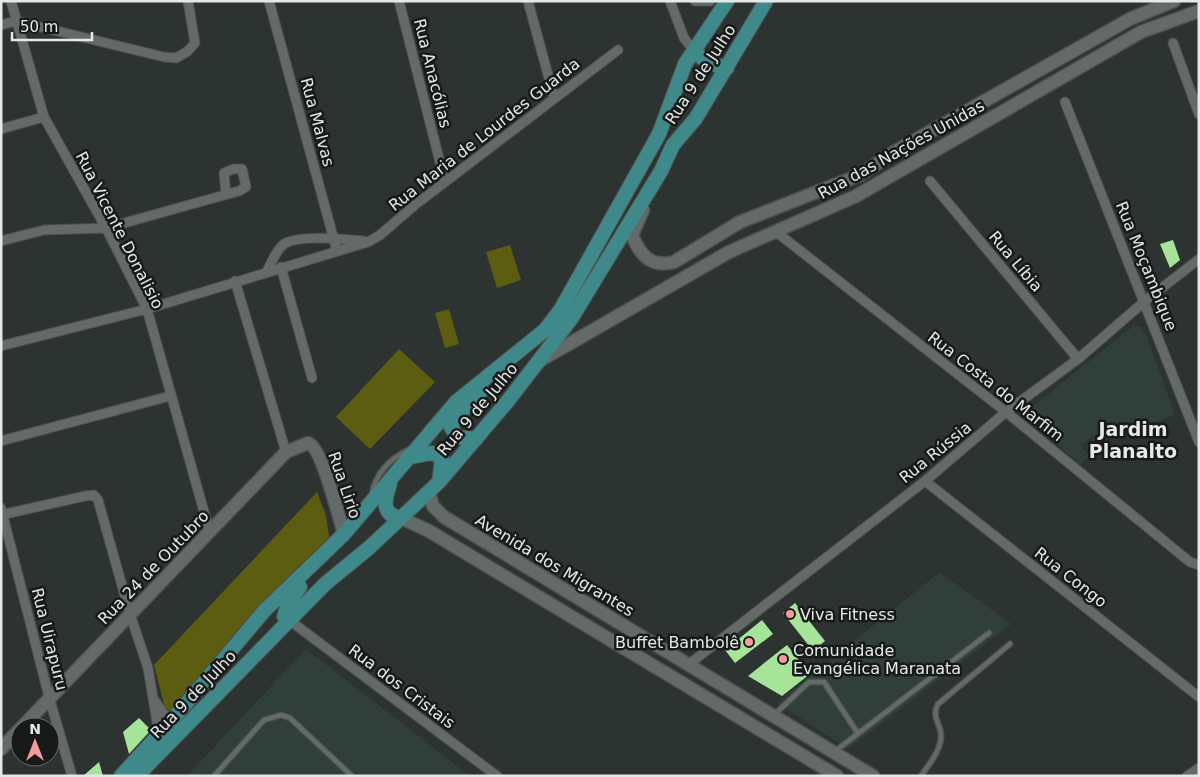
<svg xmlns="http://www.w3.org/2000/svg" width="1200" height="777" viewBox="0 0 1200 777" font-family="'DejaVu Sans',sans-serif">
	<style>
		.built { fill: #313f3a }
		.green { fill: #5c5d11 }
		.building { fill: #a6e499 }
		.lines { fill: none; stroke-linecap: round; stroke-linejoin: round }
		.lane-casing { stroke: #4b504e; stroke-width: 7 }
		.street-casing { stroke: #4b504e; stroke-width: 11 }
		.secondary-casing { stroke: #4b504e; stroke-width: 15 }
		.primary-casing { stroke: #4b504e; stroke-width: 16 }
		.lane { stroke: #636a67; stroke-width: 4.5 }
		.street { stroke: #636a67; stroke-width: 9 }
		.secondary { stroke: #636a67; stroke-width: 12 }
		.primary { stroke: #40898b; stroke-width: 14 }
		.poi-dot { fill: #f59b9c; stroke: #171a19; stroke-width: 2 }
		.labels { text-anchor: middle; stroke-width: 5; stroke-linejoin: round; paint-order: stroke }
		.street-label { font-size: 16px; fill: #e5e9e7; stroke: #171a19 }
		.poi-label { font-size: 16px; fill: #e5e9e7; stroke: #171a19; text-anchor: start }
		.quarter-label { font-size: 19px; font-weight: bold; fill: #e5e9e7; stroke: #171a19 }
	</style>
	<rect width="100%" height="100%" fill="#2d3330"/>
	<path class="built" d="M1133,326L1141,327L1146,334L1175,415L1123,434L1115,422L1080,445L1089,455L1081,465L1051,438L1030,409Z
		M940,572L1011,624L848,749L777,703Z
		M306,649L470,776H187Z"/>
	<path class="green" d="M510,245L521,280L497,288L486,252Z
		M449,309L459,344L445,348L435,313Z
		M399,349L435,382L370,449L336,417Z
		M317,492L326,515L329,537L255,610L171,711L165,708L154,665Z"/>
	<path class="building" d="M1173,240L1180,260L1170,268L1160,244Z
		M795,603L825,641L813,651L783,613Z
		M762,620L773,634L735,663L725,650Z
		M787,645L810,674L782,696L748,676Z
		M139,718L151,730L129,754L123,732Z
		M99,762L103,776H83Z"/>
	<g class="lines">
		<g class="lane-casing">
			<path id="lane" d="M372,494C376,472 391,458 410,449
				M775,714L809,682H824L857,732
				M834,752L989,633
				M214,776L264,720L281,715L290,718L352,776
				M921,776C929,764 942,750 941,734C940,722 931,717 938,704L1010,644"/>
		</g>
		<g class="street-casing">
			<path id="street" d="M11,1L44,117L106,228L147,309L210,533
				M269,1L337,251
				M399,1L445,182
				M528,1L554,97
				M670,1L684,38L694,51
				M695,1H710
				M1,25L16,21L164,57L176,58L188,51L195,43L188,1
				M1173,43L1199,114
				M1065,102L1199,442
				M1,129L44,117
				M930,181L1078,359
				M775,231L1006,412L1190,562L1199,565
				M1,241L44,230L106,228L239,191L246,187L242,169H233L224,173L226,194
				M281,267L312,378
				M267,271C272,262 276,250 284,244C299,234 345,239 363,241
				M235,281L286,452
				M1,346L147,309L368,242L380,235L415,205L618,50
				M1,441L170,396
				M925,481L1199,697
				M1,508L49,697L72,776
				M1,515L85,496L94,495L98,500L130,614L148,668L159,734
				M289,620L497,776
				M688,665L925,481L1006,412L1078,359L1145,301L1199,259
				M155,701L163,713L175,721
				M1187,776L1199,768"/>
		</g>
		<g class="secondary-casing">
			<path id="secondary" d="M643,210L632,235C640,255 651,268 674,262L740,222L860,175L894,152L1130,19L1174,1
				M541,360L729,252L856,196L1141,32L1199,11
				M429,493L433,506L444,517L873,776
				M401,518L429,531L837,776
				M22,727L286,452L308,443C322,447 339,518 344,534
				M1,749L20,729"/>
		</g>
		<g class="primary-casing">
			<path id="primary" d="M694,51L708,63L727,68
				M476,439L457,437L451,427L454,420L482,390
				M410,457L432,453L442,458L439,482
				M390,484C385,498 380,515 401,518
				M289,620L284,616L289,602L300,587
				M121,776L173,719L264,611L344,534L456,402L545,330L561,309L659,134L685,64L727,1
				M137,776L325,584L370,547L439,482L507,402L571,319L661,171L673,145L696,118L766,1"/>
		</g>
		<use href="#lane" class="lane"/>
		<use href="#street" class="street"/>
		<use href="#secondary" class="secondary"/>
		<use href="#primary" class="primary"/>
	</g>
	<g class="poi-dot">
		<circle cx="790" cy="614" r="5"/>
		<circle cx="749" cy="642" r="5"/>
		<circle cx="783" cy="659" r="5"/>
	</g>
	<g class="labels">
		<g class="street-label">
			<text transform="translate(433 73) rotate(76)" y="6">Rua Anacólias</text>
			<text transform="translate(700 74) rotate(-57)" y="6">Rua 9 de Julho</text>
			<text transform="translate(318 122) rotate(75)" y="6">Rua Malvas</text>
			<text transform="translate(484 134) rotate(-38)" y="6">Rua Maria de Lourdes Guarda</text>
			<text transform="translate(901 149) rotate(-29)" y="6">Rua das Nações Unidas</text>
			<text transform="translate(120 230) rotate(63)" y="6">Rua Vicente Donalisio</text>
			<text transform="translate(1016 261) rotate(50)" y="6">Rua Líbia</text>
			<text transform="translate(1147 266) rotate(68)" y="6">Rua Moçambique</text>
			<text transform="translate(996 386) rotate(38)" y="6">Rua Costa do Marfim</text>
			<text transform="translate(477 409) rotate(-50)" y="6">Rua 9 de Julho</text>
			<text transform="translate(935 452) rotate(-39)" y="6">Rua Rússia</text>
			<text transform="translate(345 485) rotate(71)" y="6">Rua Lirio</text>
			<text transform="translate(555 565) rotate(31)" y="6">Avenida dos Migrantes</text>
			<text transform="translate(153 567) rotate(-46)" y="6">Rua 24 de Outubro</text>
			<text transform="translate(1071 577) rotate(38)" y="6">Rua Congo</text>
			<text transform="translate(50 639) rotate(76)" y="6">Rua Uirapuru</text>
			<text transform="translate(402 686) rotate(37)" y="6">Rua dos Cristais</text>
			<text transform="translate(193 694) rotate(-46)" y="6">Rua 9 de Julho</text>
		</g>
		<g class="poi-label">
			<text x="800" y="620">Viva Fitness</text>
			<text x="739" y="648" text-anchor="end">Buffet Bambolê</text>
			<text x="793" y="656">Comunidade<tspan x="793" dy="18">Evangélica Maranata</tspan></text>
		</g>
		<g class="quarter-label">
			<text x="1133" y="436">Jardim<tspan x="1133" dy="22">Planalto</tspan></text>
		</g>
	</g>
	<rect width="1200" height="777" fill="none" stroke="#e5e9e7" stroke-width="5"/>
	<g transform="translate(35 742)"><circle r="24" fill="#171a19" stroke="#696d6b"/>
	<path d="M0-4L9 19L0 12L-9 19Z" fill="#f59b9c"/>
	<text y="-8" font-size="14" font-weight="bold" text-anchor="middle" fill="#e5e9e7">N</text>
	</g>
	<path d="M12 32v8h80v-8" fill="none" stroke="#e5e9e7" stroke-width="2.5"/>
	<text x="20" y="32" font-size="15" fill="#e5e9e7" stroke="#171a19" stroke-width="4" paint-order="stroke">50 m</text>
</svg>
